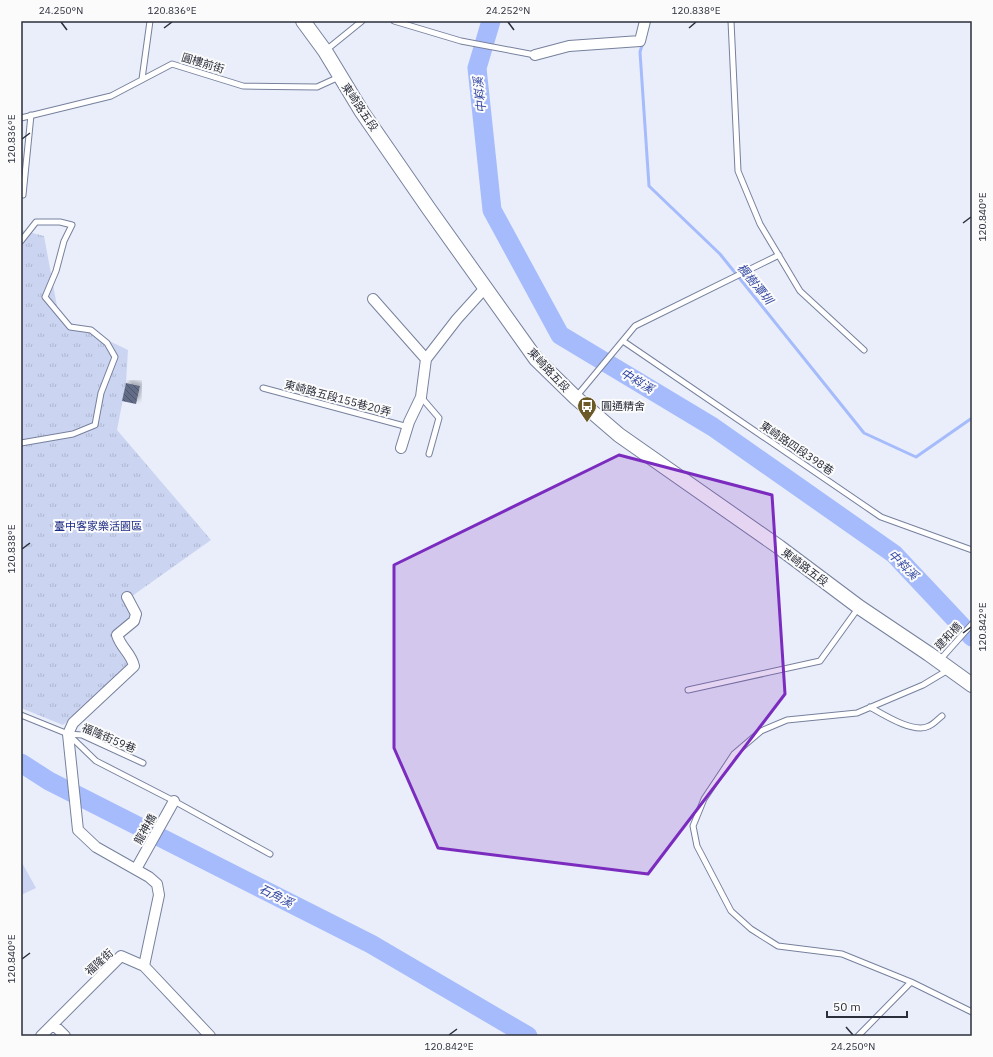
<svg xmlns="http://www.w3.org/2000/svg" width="993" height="1057" viewBox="0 0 993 1057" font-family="'IBM Plex Sans','Noto Sans TC',sans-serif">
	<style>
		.grass { fill: #cbd5f2 }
		.park { fill: url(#park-tufts) }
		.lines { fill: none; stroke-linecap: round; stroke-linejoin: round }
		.stream { stroke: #a5bbfc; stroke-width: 3 }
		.river { stroke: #a5bbfc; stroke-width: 19 }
		.building { fill: url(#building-back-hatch); filter: url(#shadow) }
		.lane-casing { stroke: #77819d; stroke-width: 7 }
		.street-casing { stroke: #77819d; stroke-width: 12 }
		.secondary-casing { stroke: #77819d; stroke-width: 16 }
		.lane { stroke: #fff; stroke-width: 5 }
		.street { stroke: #fff; stroke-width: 10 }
		.secondary { stroke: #fff; stroke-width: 14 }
		.marked { fill: #7b2cbf; fill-opacity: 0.2; stroke: #7b2cbf; stroke-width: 3; stroke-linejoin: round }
		.ticks { fill: none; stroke: #2b2f3b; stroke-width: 1.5 }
		.labels { text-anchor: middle; stroke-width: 4; stroke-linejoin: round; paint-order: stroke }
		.street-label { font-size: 11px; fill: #2b2f3b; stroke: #fbfbfb }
		.poi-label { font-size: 11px; fill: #2b2f3b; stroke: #fbfbfb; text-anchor: start }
		.park-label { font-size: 11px; fill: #1e2b85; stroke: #fbfbfb }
		.water-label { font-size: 12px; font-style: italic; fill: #3448a3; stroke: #fbfbfb }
		.neatline { fill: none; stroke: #2b2f3b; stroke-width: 1.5 }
		.ticks-label { font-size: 10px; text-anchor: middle; fill: #2b2f3b }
	</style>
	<defs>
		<pattern id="park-tufts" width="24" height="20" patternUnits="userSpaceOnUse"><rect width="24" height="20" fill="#cbd5f2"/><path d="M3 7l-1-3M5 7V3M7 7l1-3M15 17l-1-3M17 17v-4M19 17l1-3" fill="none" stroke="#aeb7d0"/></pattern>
		<pattern id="building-back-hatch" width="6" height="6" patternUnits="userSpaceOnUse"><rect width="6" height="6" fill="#626c87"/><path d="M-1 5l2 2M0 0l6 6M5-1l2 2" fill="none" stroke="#4d546a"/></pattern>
		<filter id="shadow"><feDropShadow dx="3.5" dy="-3.5" stdDeviation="2" flood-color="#0004"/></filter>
	</defs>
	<rect width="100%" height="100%" fill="#e9eefa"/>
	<path class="grass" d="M21,861L36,888L21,895Z"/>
	<path class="park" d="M21,230L44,236L59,317L128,350L126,383L117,430L211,540L125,601L133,618L114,635L133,667L63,725L21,708Z"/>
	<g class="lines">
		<path class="stream" d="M643,42L640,52L649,186L720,254L864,433L916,457L972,418"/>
		<path class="river" d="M491,21L477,68L492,210L560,335L713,427L894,554L972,637
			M21,763L49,781L371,944L528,1036"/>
	</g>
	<path class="building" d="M126,383L140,386L136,404L122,401Z"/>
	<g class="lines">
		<g class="lane-casing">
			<path id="lane" d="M394,21L461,41L535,55
				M731,21L738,171L760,224L800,291L864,350
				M325,51L362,21
				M142,79L150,21
				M21,118L111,96L172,64L243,86L317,87L339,77
				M23,195L31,115
				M21,241L36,222H60L72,225L64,241L56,271L45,297L70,327L91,330L107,343L115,357L101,393L95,425L73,434L21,443
				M623,341L881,517L972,550
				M263,388L408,427
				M421,397L439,418L429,454
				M576,397L635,326L779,255
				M939,661L972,624
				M688,690L820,661L859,607
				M870,707C884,715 914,734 929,726C934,724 938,719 942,716
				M21,715L68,734L96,761L174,801L270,854
				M68,734L82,735L143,763
				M911,982L972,1012
				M858,1036L911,982L842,954L778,946L751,929L731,911L697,846L693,826L704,799L734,754L761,731L787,720L857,713L923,685L948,670"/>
		</g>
		<g class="street-casing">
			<path id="street" d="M535,55L569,46L640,41L645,21
				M373,299L426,359
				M401,448L409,422L421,397L426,359L457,319L485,288
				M127,597L136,614L134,621L117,635C121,648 131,653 134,666L73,723L68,734L78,830L96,847L149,877L157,884L159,895L144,966
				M136,869L174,801
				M53,1024L65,1036
				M41,1036L121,956L144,966L210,1036"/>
		</g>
		<g class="secondary-casing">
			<path id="secondary" d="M303,21L325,51L362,112L429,209L536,359L576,398L619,435L779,547L859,607L929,654L972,685"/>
		</g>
		<use href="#lane" class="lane"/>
		<use href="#street" class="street"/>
		<use href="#secondary" class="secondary"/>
	</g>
	<path class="marked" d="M619,455L772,495L785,694L648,874L438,848L394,748V565Z"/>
	<path class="ticks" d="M61,22L67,30M508,22L514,30M164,28L172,22M689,28L696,22M22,139L30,133M963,223L971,217M22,549L30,543M963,633L971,627M22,959L30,953M846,1027L853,1035M449,1035L457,1029"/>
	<defs>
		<g id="bus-pin" transform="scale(1)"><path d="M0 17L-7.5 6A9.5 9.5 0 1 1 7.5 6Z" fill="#6b5927" stroke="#fbfbfb"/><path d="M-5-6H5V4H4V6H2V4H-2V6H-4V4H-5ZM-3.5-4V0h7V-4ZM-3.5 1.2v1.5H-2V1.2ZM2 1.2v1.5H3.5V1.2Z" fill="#fff"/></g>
	</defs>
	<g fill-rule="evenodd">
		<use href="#bus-pin" x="587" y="406"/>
	</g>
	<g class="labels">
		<g class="street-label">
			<text transform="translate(203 63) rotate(17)" y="4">圓樓前街</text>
			<text transform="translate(360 107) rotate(56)" y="4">東崎路五段</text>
			<text transform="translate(549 370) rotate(47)" y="4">東崎路五段</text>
			<text transform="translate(338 398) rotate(15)" y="4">東崎路五段155巷20弄</text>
			<text transform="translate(797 448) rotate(34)" y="4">東崎路四段398巷</text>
			<text transform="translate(805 567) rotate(37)" y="4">東崎路五段</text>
			<text transform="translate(948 636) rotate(-47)" y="4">建和橋</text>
			<text transform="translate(109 738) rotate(23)" y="4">福隆街59巷</text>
			<text transform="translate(145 829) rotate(-61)" y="4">龍神橋</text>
			<text transform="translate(99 962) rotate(-42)" y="4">福隆街</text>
		</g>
		<g class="poi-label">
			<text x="601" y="410">圓通精舍</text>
		</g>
		<g class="park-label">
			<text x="98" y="530">臺中客家樂活園區</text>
		</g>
		<g class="water-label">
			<text transform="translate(480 95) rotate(-96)" y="4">中嵙溪</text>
			<text transform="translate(755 284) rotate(51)" y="4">楓樹潭圳</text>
			<text transform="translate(637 381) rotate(31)" y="4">中嵙溪</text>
			<text transform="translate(903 565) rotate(44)" y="4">中嵙溪</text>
			<text transform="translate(276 896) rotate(27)" y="4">石角溪</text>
		</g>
	</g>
	<rect width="993" height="1057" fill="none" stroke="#fbfbfb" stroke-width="44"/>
	<path d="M827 1011v6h80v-6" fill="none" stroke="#2b2f3b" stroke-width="2"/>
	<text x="833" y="1011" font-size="12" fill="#2b2f3b" stroke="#fbfbfb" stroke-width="3" paint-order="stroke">50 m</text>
	<rect x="22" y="22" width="949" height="1013" class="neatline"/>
	<g class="ticks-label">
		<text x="61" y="14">24.250°N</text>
		<text x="172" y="14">120.836°E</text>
		<text x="508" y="14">24.252°N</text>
		<text x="696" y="14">120.838°E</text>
		<text transform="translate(11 139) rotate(-90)" y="4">120.836°E</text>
		<text transform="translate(982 217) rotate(-90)" y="4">120.840°E</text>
		<text transform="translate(11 549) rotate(-90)" y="4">120.838°E</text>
		<text transform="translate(982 627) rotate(-90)" y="4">120.842°E</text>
		<text transform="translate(11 959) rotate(-90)" y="4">120.840°E</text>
		<text x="449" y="1050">120.842°E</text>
		<text x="853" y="1050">24.250°N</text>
	</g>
</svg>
